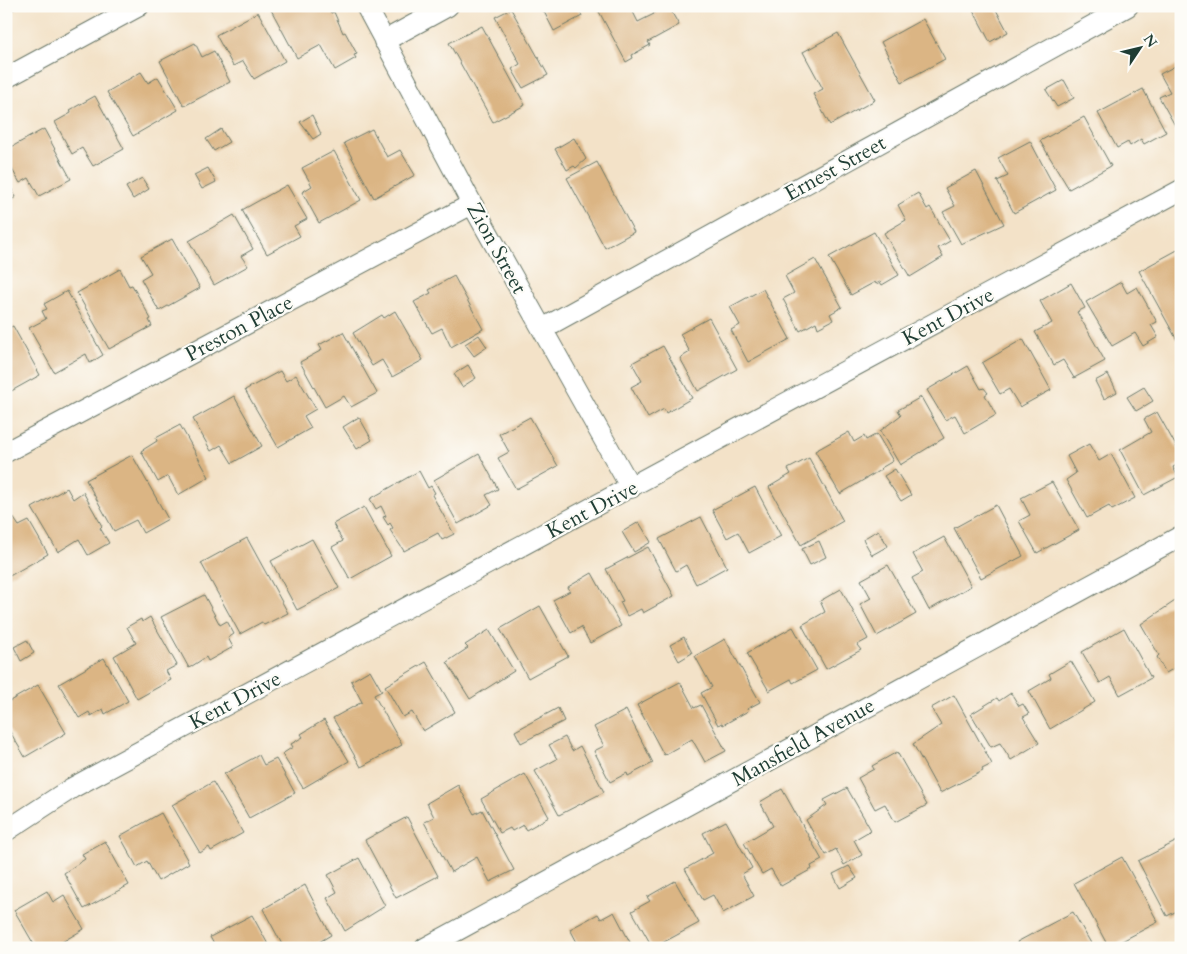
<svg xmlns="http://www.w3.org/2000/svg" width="1187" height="954" viewBox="0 0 1187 954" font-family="Cardo,serif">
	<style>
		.building { fill: #dbb584 }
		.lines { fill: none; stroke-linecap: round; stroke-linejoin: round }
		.street-casing { stroke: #697768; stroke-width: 22 }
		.street { stroke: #fff; stroke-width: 20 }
		.labels { text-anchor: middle; stroke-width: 4.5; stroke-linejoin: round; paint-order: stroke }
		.street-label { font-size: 21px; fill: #1f3d34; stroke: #fdfcf7 }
	</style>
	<rect width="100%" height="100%" fill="#fdfcf7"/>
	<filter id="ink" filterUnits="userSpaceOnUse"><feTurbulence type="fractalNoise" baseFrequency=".02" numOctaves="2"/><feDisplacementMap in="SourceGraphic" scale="10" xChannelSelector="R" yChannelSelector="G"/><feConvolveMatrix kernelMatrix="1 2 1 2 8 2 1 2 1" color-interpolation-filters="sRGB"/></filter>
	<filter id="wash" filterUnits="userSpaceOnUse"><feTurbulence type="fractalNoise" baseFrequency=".0096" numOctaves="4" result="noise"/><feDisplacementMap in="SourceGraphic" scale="20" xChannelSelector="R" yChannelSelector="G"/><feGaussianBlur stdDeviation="1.12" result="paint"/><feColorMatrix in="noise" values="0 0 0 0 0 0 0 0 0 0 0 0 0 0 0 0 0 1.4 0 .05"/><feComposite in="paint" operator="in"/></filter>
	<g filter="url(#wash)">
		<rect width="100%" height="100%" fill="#f3e2c8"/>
		<g id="blocks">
			<path class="building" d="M6,6H19L9,12Z
				M269,6H328L331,13L334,12L343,33L345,32L357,54L354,55L356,58L335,70L321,45L297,58Z
				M541,6H577L582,16L554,31Z
				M596,6H630L638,22L654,14L650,6H668L679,25L648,42L650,45L632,55L633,58L626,62Z
				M971,6H994L1008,32L990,42Z
				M511,9L548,75L523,88L512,69L520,64L495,17Z
				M258,12L285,61L254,79L243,61L233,66L216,35Z
				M923,19L945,59L902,82L881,42Z
				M482,26L525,105L493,122L449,43Z
				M838,33L875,100L830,125L813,94L823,89L803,52Z
				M195,43L202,57L214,51L230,82L184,106L160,61Z
				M1181,63V127L1177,129L1159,97L1170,92L1160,74Z
				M141,72L148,83L158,77L178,110L133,136L107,92Z
				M1064,80L1074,98L1057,107L1046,90Z
				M1143,89L1166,132L1144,144L1141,139L1130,146L1128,142L1117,148L1098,113Z
				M95,96L124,149L93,166L82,148L72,154L55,122L71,113L70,110Z
				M312,115L321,134L313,139L300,122Z
				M1084,117L1111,166L1069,189L1040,141Z
				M44,129L71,179L39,196L29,178L20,183L6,159V150Z
				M221,129L229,142L214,151L206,139Z
				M372,129L387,157L400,150L415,175L374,198L344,143Z
				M574,138L586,159L576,168L574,166L567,170L555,149Z
				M1030,141L1056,190L1014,213L997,181L1008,176L998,158Z
				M334,151L361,200L319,223L302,192L312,186L302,168Z
				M597,162L634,232L605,248L567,178Z
				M208,168L216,182L202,189L194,175Z
				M976,171L1004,224L961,244L943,212L955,206L945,188Z
				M142,178L149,189L133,199L126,187Z
				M6,179L16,197L6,203Z
				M287,185L307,219L294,226L300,236L267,254L242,210Z
				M918,193L927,209L930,207L950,241L938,248L943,257L910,277L884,233L906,220L898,205Z
				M234,215L253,249L241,256L248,266L214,285L189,241Z
				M874,232L899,275L882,285L880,282L876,284L875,282L851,295L829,257Z
				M172,239L200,288L159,311L141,279L151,273L141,256Z
				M1181,248V338L1177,340L1139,271Z
				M815,259L842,307L830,314L833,320L818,328L816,322L800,331L783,299L794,293L785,276Z
				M120,269L129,286L132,285L151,319L149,320L152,326L109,349L77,293Z
				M454,276L483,329L451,347L442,328L432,333L414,302L431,293L429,290Z
				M1121,282L1127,293L1137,287L1157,322L1151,325L1158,337L1143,346L1135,333L1112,346L1086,302Z
				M1071,283L1085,308L1077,312L1105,361L1074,378L1063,360L1054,365L1035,332L1052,323L1040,301Z
				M763,289L790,339L748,362L731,330L740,325L730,307Z
				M67,291L103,355L90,363L86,354L54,372L29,328L46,319L42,311L47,309L44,304Z
				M395,311L423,360L392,377L382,360L372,366L353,333L382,315L384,318Z
				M709,318L737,369L698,391L680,358L690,352L680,334Z
				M13,326L40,375L6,394V329Z
				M343,332L377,393L351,407L344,396L325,407L300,362L322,350L319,345Z
				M479,335L487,347L474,356L465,344Z
				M1023,339L1051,390L1020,407L1009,389L1000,394L982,363Z
				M663,346L692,398L666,413L664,409L648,418L631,387L642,381L632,363Z
				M468,365L476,378L462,387L454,374Z
				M968,366L981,389L984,388L988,393L985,395L996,415L965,433L955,415L945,420L927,390Z
				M280,371L286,381L296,375L316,409L304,416L311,428L278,447L245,390Z
				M1108,374L1117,392L1104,399L1095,381Z
				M1144,387L1153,401L1136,411L1127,397Z
				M234,396L262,446L232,463L221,445L211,451L193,419Z
				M921,397L944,438L900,465L880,431L901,415L898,410Z
				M1157,412L1181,455V463L1173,467L1178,477L1144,495L1120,450L1151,432L1144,419Z
				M359,417L372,440L357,449L343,427Z
				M530,417L558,466L516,489L498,458L509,452L499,434Z
				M180,425L209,477L178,495L168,476L158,482L141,451L157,441L156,438Z
				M849,432L854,442L864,436L866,440L877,434L893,461L881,468L882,469L840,494L815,451Z
				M1089,444L1099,461L1111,454L1135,498L1112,510L1109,506L1087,518L1066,480L1076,473L1067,456Z
				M479,454L498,489L486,495L492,505L458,524L434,480Z
				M132,455L168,519L143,533L136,520L114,531L86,480Z
				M809,458L843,521L801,545L769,487L791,474L788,469Z
				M895,469L911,495L901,501L884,476Z
				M419,471L428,488L431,486L435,493L432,495L454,534L442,540L438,533L404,551L390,530L393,528L390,523L388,525L383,517L386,516L381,506L376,509L370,499Z
				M1052,482L1079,530L1037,553L1019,521L1030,515L1021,498Z
				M755,487L781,536L749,553L738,532L727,538L712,510Z
				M67,488L73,499L83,492L102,526L100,528L109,543L88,555L79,539L58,552L32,508Z
				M996,505L1023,556L981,578L954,528Z
				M364,507L391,556L350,579L332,547L343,541L333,524Z
				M13,517L19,526L29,521L48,554L6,578V520Z
				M701,517L727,567L696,584L686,565L676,571L659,539Z
				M639,522L651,542L634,552L622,532Z
				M878,530L888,546L872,555L863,539Z
				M944,537L971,586L929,610L912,578L923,572L913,554Z
				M247,538L288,613L264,625L262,622L240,634L201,563Z
				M312,539L339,588L297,610L271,561Z
				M819,541L826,557L810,565L802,549Z
				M648,547L674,596L643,613L641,609L627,616L620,602L623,601L606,569Z
				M888,565L916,614L877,636L860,604L871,598L861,580Z
				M592,573L621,626L590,643L581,627L571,633L553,600L570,591L568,587Z
				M841,589L868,639L857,645L861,650L826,669L802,625L825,612L820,601Z
				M204,595L220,625L227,621L234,634L228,638L233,647L208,661L206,657L189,668L161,617Z
				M1181,597V667L1178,666L1166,673L1157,657L1159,655L1141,624Z
				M540,606L568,656L528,678L500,629Z
				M150,617L177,665L166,671L171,680L137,699L114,656L136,643L127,627L141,619L142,622Z
				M793,627L817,670L793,683L791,679L769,691L747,653Z
				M1124,628L1151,678L1120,695L1110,677L1100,683L1082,652Z
				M489,630L514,671L470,699L447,662L468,648L465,645Z
				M684,637L692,653L679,661L670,645Z
				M725,639L760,702L747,709L748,711L723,725L722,723L718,725L701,693L712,687L695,656Z
				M27,640L34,653L21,661L14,647Z
				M104,658L128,701L105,714L103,709L91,716L89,712L79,718L59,684Z
				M1071,661L1095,702L1050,729L1029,691L1051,678L1049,674Z
				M426,662L455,712L423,731L412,712L403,717L385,686Z
				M370,670L382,691L374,695L402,745L361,767L333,718L362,702L351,681Z
				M680,682L694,708L701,705L726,751L705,762L692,739L664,755L637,705Z
				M38,685L66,733L25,757L6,725V700L8,702Z
				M1011,693L1019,706L1023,704L1029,714L1023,717L1039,743L1011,760L1000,743L991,747L971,714L997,698L999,701Z
				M954,695L992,764L982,769L983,771L940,793L913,744L941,725L931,708Z
				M558,708L564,721L521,743L515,731Z
				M626,710L653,763L628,776L627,773L610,782L594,751L604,746L594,727Z
				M324,720L349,761L303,788L282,754L293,747L291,744L303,737L301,734Z
				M565,737L572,751L580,746L604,792L559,815L535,771L557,759L549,745Z
				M897,752L927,805L895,822L885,804L875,809L858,778L874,769L872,766Z
				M259,755L264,765L276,759L295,793L249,818L224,774Z
				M525,774L549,817L526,830L523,825L512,831L510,828L500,833L481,799Z
				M213,782L243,833L211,851L209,847L200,853L172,805Z
				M458,785L474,814L482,810L514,870L490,882L477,857L451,872L424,822L434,817L427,803Z
				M847,788L871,830L854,840L862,855L844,865L836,849L826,855L806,820L827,805L824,800Z
				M782,789L822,860L811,866L812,869L781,886L771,869L762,874L744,843L773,826L760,802Z
				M161,813L189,863L158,881L147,861L137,867L120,836Z
				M407,817L438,876L396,898L365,840Z
				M726,821L752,868L742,874L754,896L723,913L713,895L703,900L685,869L713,853L703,833Z
				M1181,839V879L1177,881L1181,887V909L1167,916L1138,861Z
				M105,841L129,885L84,909L64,873L85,859L82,854Z
				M1122,857L1158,922L1109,948L1074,883Z
				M359,858L385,906L345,931L327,898L337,892L328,875Z
				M849,866L857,878L840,888L833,874Z
				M675,881L699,923L653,948L632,911L650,901L647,897Z
				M305,885L331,935L309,948H284L263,909Z
				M47,891L53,902L64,895L84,929L52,948H36L14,910Z
				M614,912L633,948H580L570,929L598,914L601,919Z
				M1073,912L1092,945L1087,948H1020L1017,942Z
				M252,915L270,948H216L210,937Z"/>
		</g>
	</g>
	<g filter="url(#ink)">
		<use href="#blocks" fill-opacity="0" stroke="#697768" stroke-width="1"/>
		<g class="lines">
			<g class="street-casing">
				<path id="street" d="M366,6L472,204L631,488
					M384,41L448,6
					M6,78L139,6
					M542,329L1128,6
					M6,452L472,204
					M6,831L72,788L1181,190
					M425,948L1181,536"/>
			</g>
			<use href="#street" class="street"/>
		</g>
	</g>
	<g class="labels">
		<g class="street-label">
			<text transform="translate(835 168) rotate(-29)" y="7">Ernest Street</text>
			<text transform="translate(497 248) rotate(61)" y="7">Zion Street</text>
			<text transform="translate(948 316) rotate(-28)" y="7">Kent Drive</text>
			<text transform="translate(239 328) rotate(-28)" y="7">Preston Place</text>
			<text transform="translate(592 509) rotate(-28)" y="7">Kent Drive</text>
			<text transform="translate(235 700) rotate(-28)" y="7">Kent Drive</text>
			<text transform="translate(803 742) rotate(-29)" y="7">Mansfield Avenue</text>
		</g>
	</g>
	<rect width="1187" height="954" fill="none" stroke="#fdfcf7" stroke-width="25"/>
	<g transform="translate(1140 48) rotate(55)" stroke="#fdfcf7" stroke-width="4" paint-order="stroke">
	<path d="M0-4L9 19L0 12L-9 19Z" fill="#1f3d34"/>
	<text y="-8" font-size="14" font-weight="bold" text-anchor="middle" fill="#1f3d34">N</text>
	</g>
</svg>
